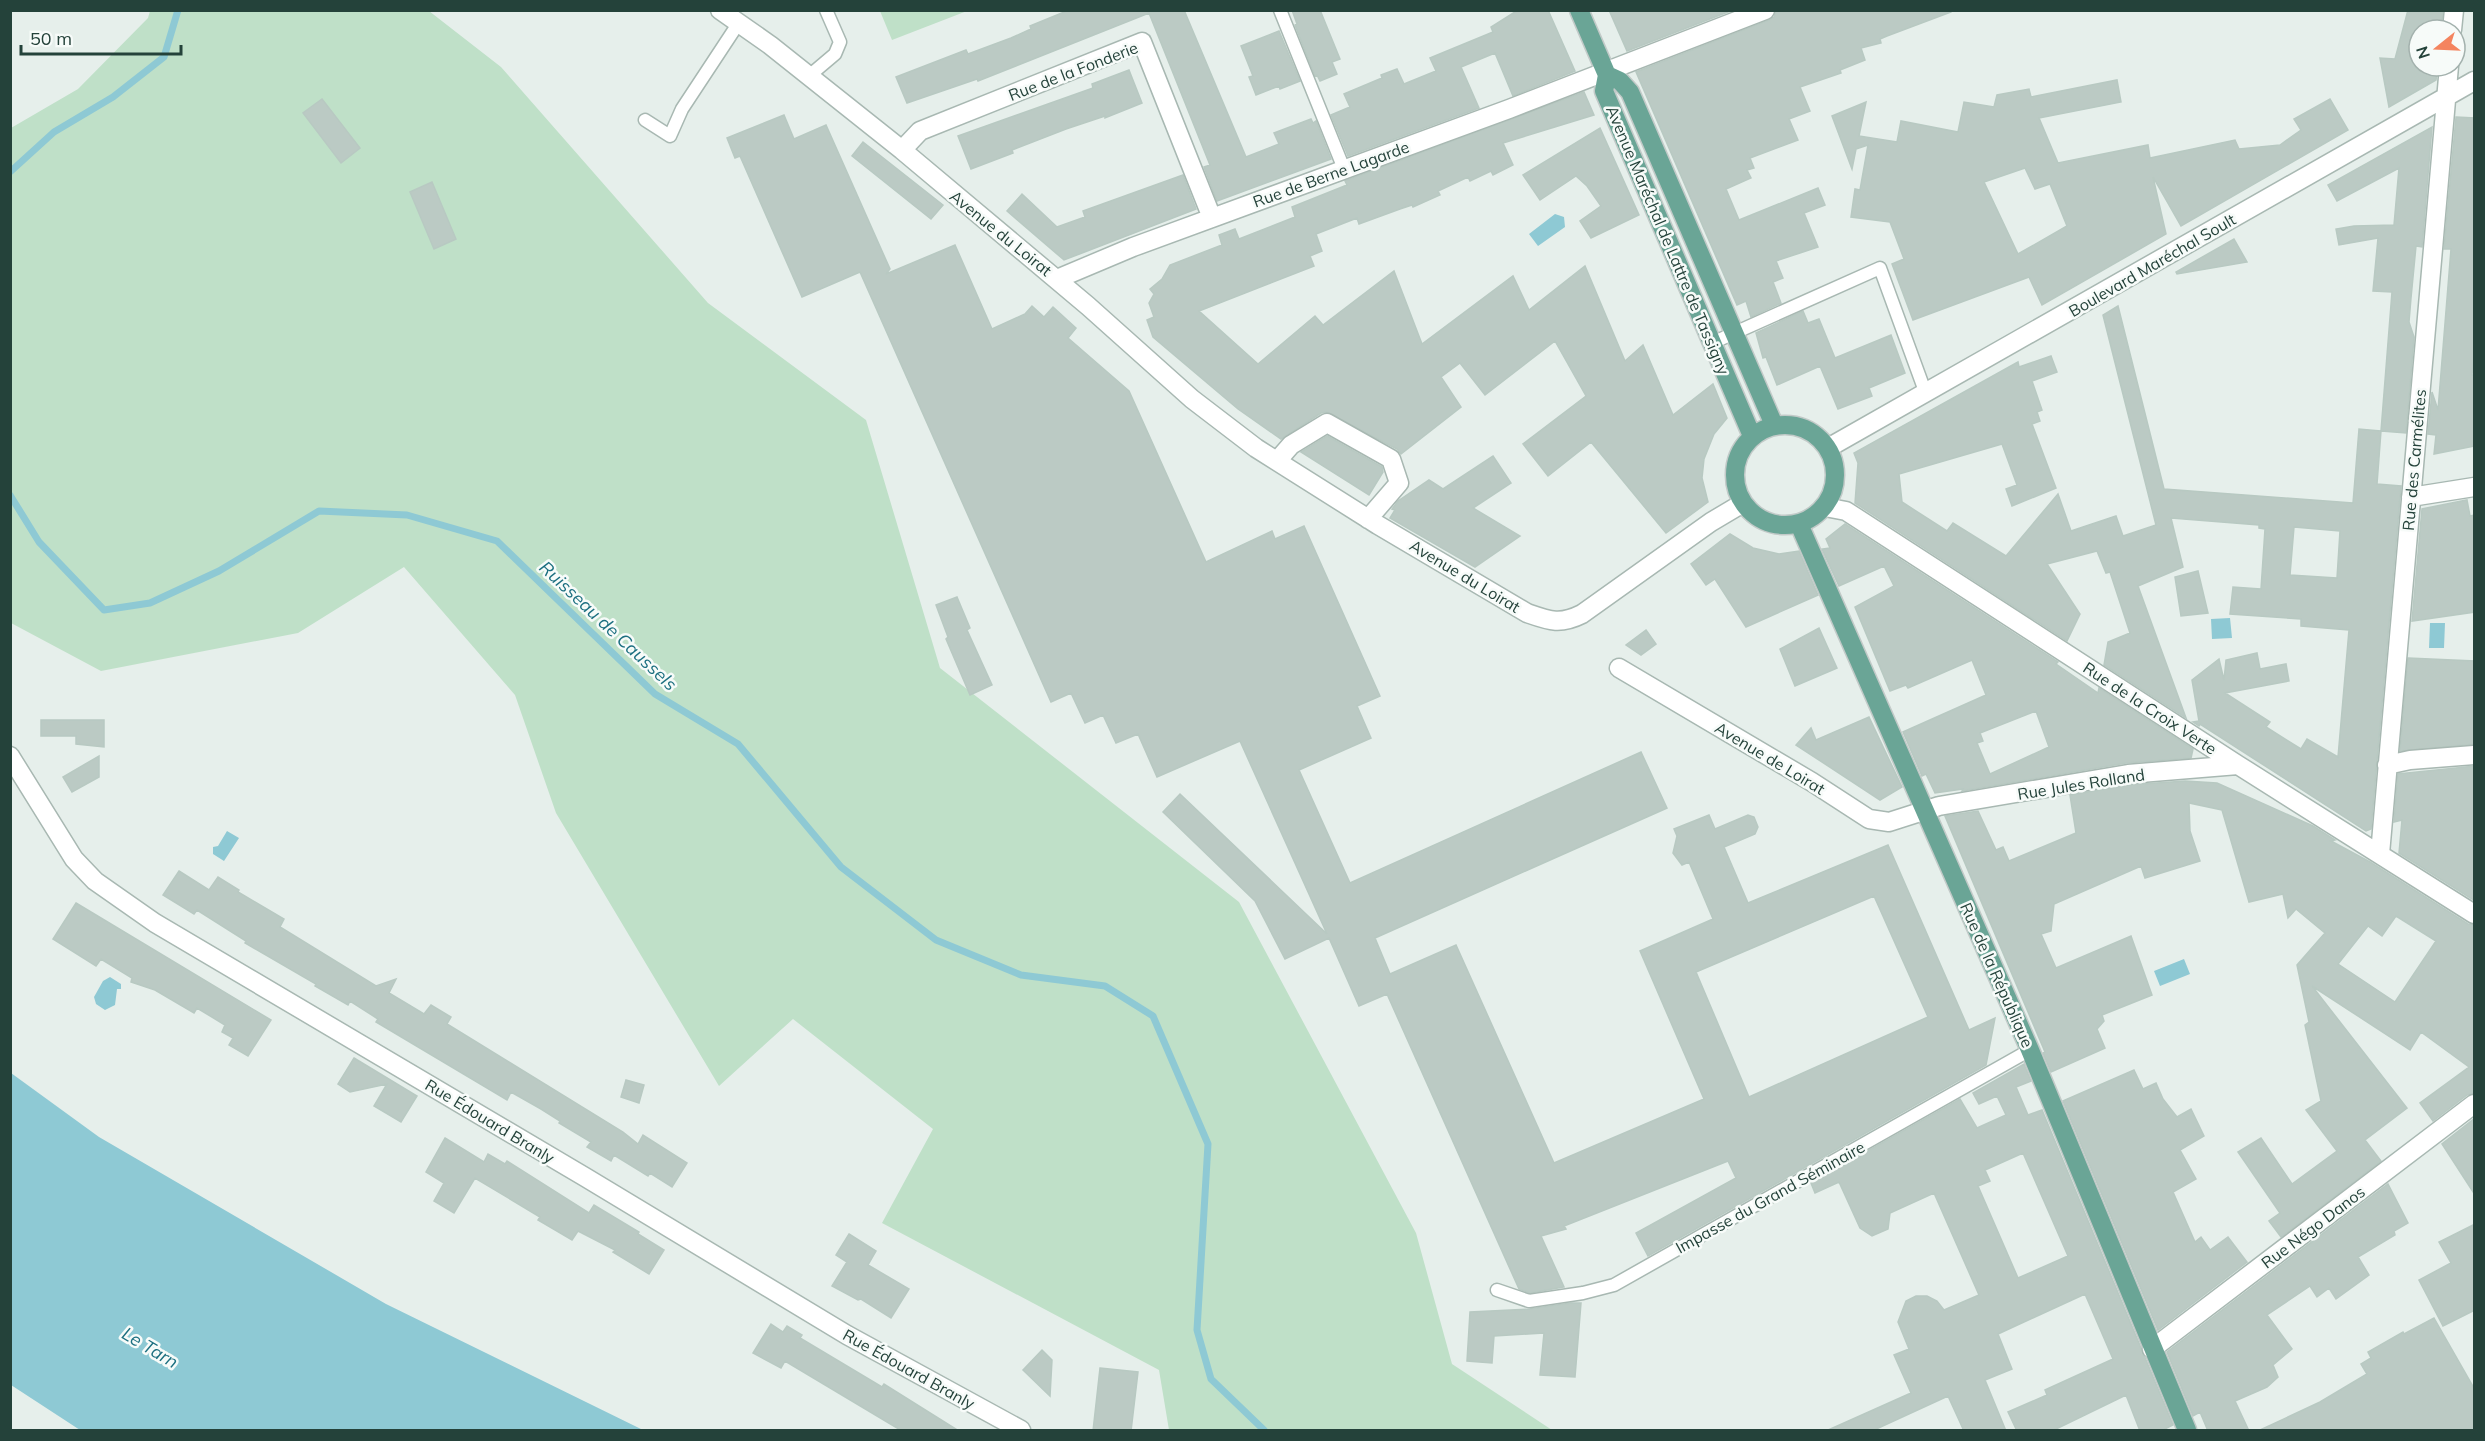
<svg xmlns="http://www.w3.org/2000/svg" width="2485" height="1441" viewBox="0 0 2485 1441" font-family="Mulish,sans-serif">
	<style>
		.green { fill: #bfe0c8 }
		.water { fill: #8ec9d4 }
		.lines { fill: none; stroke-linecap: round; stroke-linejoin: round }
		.stream { stroke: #8ec9d4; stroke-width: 7 }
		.building { fill: #bbcac4; stroke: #b8c9c2; stroke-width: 1.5; fill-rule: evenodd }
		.service-casing { stroke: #a8b8b2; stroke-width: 15 }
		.minor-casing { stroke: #a8b8b2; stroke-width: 21 }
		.primary-casing { stroke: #c2cac8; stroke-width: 21 }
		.service { stroke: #fff; stroke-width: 12 }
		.minor { stroke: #fff; stroke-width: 18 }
		.primary { stroke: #6aa596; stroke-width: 18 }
		.labels { text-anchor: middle; stroke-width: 5; stroke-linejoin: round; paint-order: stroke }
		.street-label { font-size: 16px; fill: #24423a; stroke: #f7fbf9 }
		.water-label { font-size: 18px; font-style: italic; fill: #1c6f80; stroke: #f7fbf9 }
	</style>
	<rect width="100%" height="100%" fill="#e6efeb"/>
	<path class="green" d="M150,11H429L501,67L708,303L866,420L940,668L1239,902L1416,1233L1452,1364L1552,1430H1169L1159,1370L882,1223L933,1129L793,1019L719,1086L556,813L515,695L404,567L298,633L101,671L11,623V128L78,89L148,18Z
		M880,11H967L892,40Z"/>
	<path class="water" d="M1555,214L1564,217L1565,227L1538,246L1529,234Z
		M2230,618L2232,638L2212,639L2211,619Z
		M2430,623H2445L2444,648H2429Z
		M227,831L239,838L224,861L213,854V847L218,846Z
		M2184,959L2190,974L2160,986L2154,971Z
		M110,977L121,984V989H117L115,1005L105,1010L96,1004L94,997L103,981Z
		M11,1073L99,1137L386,1304L643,1430H80L11,1385Z"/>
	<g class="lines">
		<path class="stream" d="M10,172L54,132L113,97L164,57L178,10
			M10,495L39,542L104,610L150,603L219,571L319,511L407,515L497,541L655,694L738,744L841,867L936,940L1021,975L1105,986L1153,1016L1208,1144L1197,1330L1211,1379L1264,1430"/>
	</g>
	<path class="building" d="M1069,10H1184L1246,157L1279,144L1274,133L1311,119L1313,123L1316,121L1331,159L1217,201L1204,167L1210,165L1149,13L978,81L977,79L907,103L896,77L966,50L968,54L1011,38L1031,29L1030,26Z
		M1292,10H1320L1340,59L1332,62L1337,74L1320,81L1317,75L1315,76L1295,25L1297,24Z
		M1518,10H1548L1575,71L1513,96L1495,53L1461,67L1479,108L1348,156L1331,115L1350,107L1344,94L1382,78L1381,75L1397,69L1404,84L1436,71L1430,58L1493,32L1491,27Z
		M1609,10H1733L1627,51Z
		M1776,10H1951V12L1887,36L1880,39L1881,43L1861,48L1865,60L1840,70L1841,73L1800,87L1810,111L1789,119L1798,140L1750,158L1754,168L1747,170L1751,178L1726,189L1739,220L1818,188L1825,205L1804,213L1818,247L1776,261L1783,278L1773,282L1781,303L1751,317L1746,301L1737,305L1636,72L1769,20L1774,17Z
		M2408,10H2443L2441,30H2419V66H2438L2436,80L2389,107L2380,58L2395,59Z
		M1279,31L1300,81L1280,89L1279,86L1256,95L1249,77L1253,76L1241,46Z
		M1129,70L1142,103L1105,118V116L1066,129L1012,150L1013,153L971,169L958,136L1093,88L1092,84Z
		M2117,80L2121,102L2039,118L2058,163L2148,145L2150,158L2235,140L2239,149L2280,145L2301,130L2294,119L2330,99L2348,130L2181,226L2153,177L2166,234L2042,305L2029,277L1913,320L1892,264L1904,259L1890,222L1851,217L1855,189L1860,190L1868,145L1856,149L1852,169L1832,116L1866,102L1859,136L1897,142L1901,121L1958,132L1964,102L1994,107L1997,95L2029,89L2031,97ZM2025,168L2035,189L2050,184L2067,226L2018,254L1984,182Z
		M1584,92L1594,115L1503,143L1513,165L1493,175L1491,171L1470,181L1468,177L1438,191L1440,195L1413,207L1412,205L1400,209L1359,224L1357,218L1316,234L1322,251L1310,256L1314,266L1199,311L1258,364L1315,316L1323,325L1394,271L1422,344L1513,276L1529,310L1585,266L1625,361L1643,345L1673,415L1713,384L1727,418L1714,434L1704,459L1702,478L1708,502L1666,533L1591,442L1548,476L1523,444L1586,396L1555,341L1485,395L1460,363L1441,377L1461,407L1401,454L1397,449L1327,412L1321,413L1281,439L1238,409L1153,337L1147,320L1154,317L1149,303L1154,294L1150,289L1162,279L1170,265L1222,245L1219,235L1235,229L1239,239L1295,217L1292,207L1347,185L1345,181Z
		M322,99L360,148L341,163L303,113Z
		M784,115L794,139L826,125L890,269L886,274L955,245L992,329L1025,314L1032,306L1044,317L1053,307L1076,328L1068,338L1129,391L1206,562L1272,531L1275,539L1304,526L1380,696L1357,706L1371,738L1299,770L1350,883L1641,752L1667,808L1375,938L1390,974L1456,945L1554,1163L1704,1099L1640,951L1713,919L1689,862L1682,865L1673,853L1677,836L1674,829L1709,815L1715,829L1748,815L1754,817L1758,827L1755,834L1724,847L1748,903L1888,845L1969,1030L1995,1018L1986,1065L1648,1256L1636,1233L1736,1178L1728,1161L1564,1226L1566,1229L1541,1236L1564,1287L1530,1293L1519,1289L1387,994L1359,1006L1329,938L1285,959L1255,901L1163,812L1180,794L1327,934L1240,741L1157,777L1138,734L1116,743L1103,715L1085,723L1071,693L1051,702L860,272L802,297L740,156L735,158L727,138ZM1874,896L1928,1017L1749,1097L1696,972Z
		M2456,117L2475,118V348L2472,375H2475V446L2434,454L2436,435L2428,434L2432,392L2438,410L2451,249H2444Z
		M2432,127L2422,247L2416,246L2411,298L2409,322L2414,337L2406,433L2381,431L2377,484L2401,486L2371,829L2366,831L2200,724L2199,726L2193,722L2199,721L2192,680L2219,659L2224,680L2226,660L2257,653L2260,669L2286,664L2289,681L2225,693L2270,722L2266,727L2301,749L2307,739L2338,757L2349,630L2301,626V619L2230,614L2233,587L2261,589L2265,529L2259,528V525L2171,518L2183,567L2138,586L2186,718L2104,665L2108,642L2130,633L2110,572L2106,573L2097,551L2047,564L2080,614L2067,641L1855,503L1858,463L1854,453L2018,362L2019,367L2051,356L2057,372L2032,381L2042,410L2037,412L2040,421L2032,424L2056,488L2012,506L2006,489L2017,485L2002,444L1899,474L1902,502L1947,531L1953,523L2006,556L2058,494L2071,531L2116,516L2123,536L2156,525L2103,315L2118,306L2164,489L2353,503L2359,429L2381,431L2392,292L2373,291L2378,238L2339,245L2336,229L2354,226L2394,225L2399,168L2337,201L2328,185ZM2294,527L2340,531L2337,578L2290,575Z
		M1600,128L1639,215L1591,238L1580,221L1601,206L1587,186L1576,176L1540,200L1523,175Z
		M863,142L943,205L931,219L852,156Z
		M1183,175L1196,209L1064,260L1007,211L1022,194L1057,227L1085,217L1083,211Z
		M432,182L456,239L434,249L410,192Z
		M2234,239L2247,262L2177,274L2176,272Z
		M1803,311L1808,323L1819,319L1835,358L1891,335L1905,373L1869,388L1872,396L1838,409L1820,366L1777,385L1766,357L1763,358L1756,333Z
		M1327,436L1382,467L1383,472L1369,495L1301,452Z
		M1493,456L1511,483L1473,508L1520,536L1475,567L1390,518L1395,510L1392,509L1398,501L1429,480L1443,489Z
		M2467,500L2470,516L2475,515V612L2412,621L2422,509Z
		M1845,524L2058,662L2056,664L2098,693L2099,688L2193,749L2191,758L2126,763L1962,791L1963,789L1935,793L1926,774L1922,776L1903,732L1986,695L1972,660L1908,688L1906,685L1890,691L1855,607L1894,586L1884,566L1839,586L1822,549L1830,548L1826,539ZM2036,711L2049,747L1990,774L1977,743L1983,741L1980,733Z
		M1730,534L1753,548L1779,554L1799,551L1818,595L1746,627L1715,579L1706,585L1691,564Z
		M2198,571L2208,613L2181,616L2175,577Z
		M957,597L970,628L967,630L992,685L970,695L946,639L948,637L936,605Z
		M1819,628L1837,668L1795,686L1780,649Z
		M1646,630L1656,644L1641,655L1626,645Z
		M2408,658L2475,661V744L2400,751Z
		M1869,717L1902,787L1880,800L1796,745L1811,728L1816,740Z
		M41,720H104V747L76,744V736H41Z
		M99,756V777L72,792L63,777Z
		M2475,766V901L2399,853L2402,820L2394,822L2398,774Z
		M2185,781L2217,783L2313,826L2335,840L2331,841L2370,862L2468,924L2475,925V1093L2467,1095L2433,1121L2420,1103L2469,1067L2421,1032L2410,1050L2312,986L2407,1108L2365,1140L2381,1161L2281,1237L2269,1221L2280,1213L2238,1152L2261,1138L2292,1184L2337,1151L2306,1110L2321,1101L2305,1025L2309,1022L2297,965L2325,933L2296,909L2288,918L2283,894L2249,902L2222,810L2189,803L2190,831L2200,861L2145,878L2141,866L2054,904L2051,931L2041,934L2056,968L2131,936L2152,995L2102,1015L2104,1021L2097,1029L2105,1048L2051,1072L2043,1053L2045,1052L1945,816L1978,811L1996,850L2003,847L2009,861L2076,833L2070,795L2129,785ZM2396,916L2436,941L2395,1002L2338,964L2368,926L2382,936Z
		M179,871L209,890L218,877L239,890L238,892L284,919L280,927L376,986L396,979L389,993L424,1014L431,1005L451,1017L447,1024L623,1132L638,1144L643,1135L687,1163L672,1187L650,1173L648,1176L614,1155L611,1161L587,1147L591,1142L559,1123L560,1121L541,1109L511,1092L507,1100L376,1022L378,1019L350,1001L348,1005L315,986L316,984L245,943L246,941L197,910L194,914L163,895Z
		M76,903L271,1020L248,1056L229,1045L233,1038L222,1032L225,1025L197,1008L194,1013L155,990L131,982L132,978L101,959L96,966L53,939Z
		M354,1058L417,1096L401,1122L374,1106L387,1084L350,1092L338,1084Z
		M2024,1064L2031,1081L2016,1087L2028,1115L2042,1110L2173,1425L2161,1431H2140L2126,1395L2052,1431H2017L2008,1412L2047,1395L2045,1390L2113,1359L2085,1294L1998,1334L2012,1369L1985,1380L2006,1431H1964L1948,1396L1872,1431H1826L1911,1393L1894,1355L1909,1349L1898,1322L1906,1301L1916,1296H1927L1937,1301L1944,1310L1979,1295L1934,1193L1890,1213L1888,1229L1872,1236L1860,1228L1839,1182L1815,1193L1811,1183L1960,1099L1977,1128L2006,1115L1997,1096L1979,1104L1973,1093ZM2023,1153L2068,1256L2018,1278L1978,1186L1990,1181L1985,1170Z
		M2134,1070L2143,1089L2156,1083L2163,1099L2177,1117L2191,1109L2204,1136L2180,1150L2196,1179L2173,1192L2195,1242L2201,1237L2210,1250L2228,1237L2247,1262L2158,1330L2063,1101Z
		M626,1080L644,1085L639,1103L621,1097Z
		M2475,1118V1195L2442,1144Z
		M445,1138L484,1162L488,1154L505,1164L507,1161L589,1213L594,1205L639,1232L638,1234L664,1250L649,1274L613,1252L615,1250L578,1231L572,1240L538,1220L540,1217L475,1178L454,1213L434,1201L444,1183L426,1172Z
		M2388,1184L2408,1223L2394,1231L2395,1235L2358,1257L2369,1275L2336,1299L2329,1288L2317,1297L2310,1286L2267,1315L2292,1349L2273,1365L2278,1377L2267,1387L2235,1401L2249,1431H2208L2200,1412L2193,1416L2167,1352Z
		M2475,1224V1310L2443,1326L2419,1280L2451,1263L2439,1242Z
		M849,1234L876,1251L868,1265L909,1289L891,1318L861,1299L858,1300L832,1286L847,1262L836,1255Z
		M1571,1303H1581L1575,1377L1540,1375L1544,1333L1494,1336L1492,1363L1467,1361L1470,1312L1530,1309Z
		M2434,1318L2475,1390V1431H2258L2320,1402L2367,1374L2361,1364L2371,1358L2368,1352L2403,1332L2404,1334Z
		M771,1324L783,1332L787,1326L802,1335L800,1338L882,1387L884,1384L959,1431H902L785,1361L781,1368L753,1353Z
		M1042,1350L1052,1360L1050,1396L1023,1370Z
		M1100,1368L1138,1372L1131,1431H1093Z"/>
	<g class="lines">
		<g class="service-casing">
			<path id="service" d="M1280,10L1344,169
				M809,76L835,54L840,42L826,10
				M645,120L670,136L682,109L738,24
				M1712,343L1880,268L1926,394
				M1497,1290L1529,1301L1583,1293L1614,1285L2030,1050"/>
		</g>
		<g class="minor-casing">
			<path id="minor" d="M720,10L770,45L902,150L1088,306L1192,399L1256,448L1378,525L1527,613C1550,621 1560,625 1582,614L1711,522L1743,503
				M2452,30L2454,10
				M902,150L920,131L1142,42L1212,218
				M1057,279L1133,247L1509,109L1765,10
				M1828,448L2474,81
				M1277,461L1291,445L1327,423L1391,459L1399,483L1368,519
				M2411,497L2474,487
				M1825,507L1846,511L2238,765L2474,914
				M1619,668L1812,782L1869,819L1889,822L1939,806L2128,774L2238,765
				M10,756L74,859L95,881L155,923L585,1177L847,1335L1021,1430
				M2387,765L2410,760L2474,755
				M2380,854L2449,66
				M2152,1349L2474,1104"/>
		</g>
		<g class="primary-casing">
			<path id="primary" d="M1579,10L1607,75L1604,91L1752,436
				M1607,75L1620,81L1630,92L1774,425
				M1735 475a50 50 0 1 1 100 0a50 50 0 1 1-100 0Z
				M1799,524L2030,1050L2187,1430"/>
		</g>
		<use href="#service" class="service"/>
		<use href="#minor" class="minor"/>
		<use href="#primary" class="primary"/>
	</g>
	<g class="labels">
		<g class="street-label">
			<text transform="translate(1073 71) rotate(-21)" y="6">Rue de la Fonderie</text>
			<text transform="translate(1331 174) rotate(-20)" y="6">Rue de Berne Lagarde</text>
			<text transform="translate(1001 233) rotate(39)" y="6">Avenue du Loirat</text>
			<text transform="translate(1668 240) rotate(67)" y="6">Avenue Maréchal de Lattre de Tassigny</text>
			<text transform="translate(2152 265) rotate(-30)" y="6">Boulevard Maréchal Soult</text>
			<text transform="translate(2414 460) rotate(-85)" y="6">Rue des Carmélites</text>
			<text transform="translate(1465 576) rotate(31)" y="6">Avenue du Loirat</text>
			<text transform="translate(2150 708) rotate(33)" y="6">Rue de la Croix Verte</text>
			<text transform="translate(1770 758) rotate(31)" y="6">Avenue de Loirat</text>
			<text transform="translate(2081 784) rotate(-9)" y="6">Rue Jules Rolland</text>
			<text transform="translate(1997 975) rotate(66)" y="6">Rue de la République</text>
			<text transform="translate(490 1121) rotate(31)" y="6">Rue Édouard Branly</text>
			<text transform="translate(1770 1197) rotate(-29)" y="6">Impasse du Grand Séminaire</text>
			<text transform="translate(2313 1227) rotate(-37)" y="6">Rue Négo Danos</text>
			<text transform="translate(909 1369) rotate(29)" y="6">Rue Édouard Branly</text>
		</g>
		<g class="water-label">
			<text transform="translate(608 626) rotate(43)" y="6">Ruisseau de Caussels</text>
			<text transform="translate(150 1348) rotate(31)" y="6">Le Tarn</text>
		</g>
	</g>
	<rect width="2485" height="1441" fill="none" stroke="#24423a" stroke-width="24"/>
	<g transform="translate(2437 48) rotate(252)"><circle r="28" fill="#f7fbf9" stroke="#a3b1ad" stroke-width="1.5"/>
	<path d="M0-4.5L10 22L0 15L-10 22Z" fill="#f4845f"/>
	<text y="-9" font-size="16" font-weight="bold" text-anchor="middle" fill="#24423a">N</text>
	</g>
	<path d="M21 45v9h160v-9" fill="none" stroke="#24423a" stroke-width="3"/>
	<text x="30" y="45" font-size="18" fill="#24423a" stroke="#f7fbf9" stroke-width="4.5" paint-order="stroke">50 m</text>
</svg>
